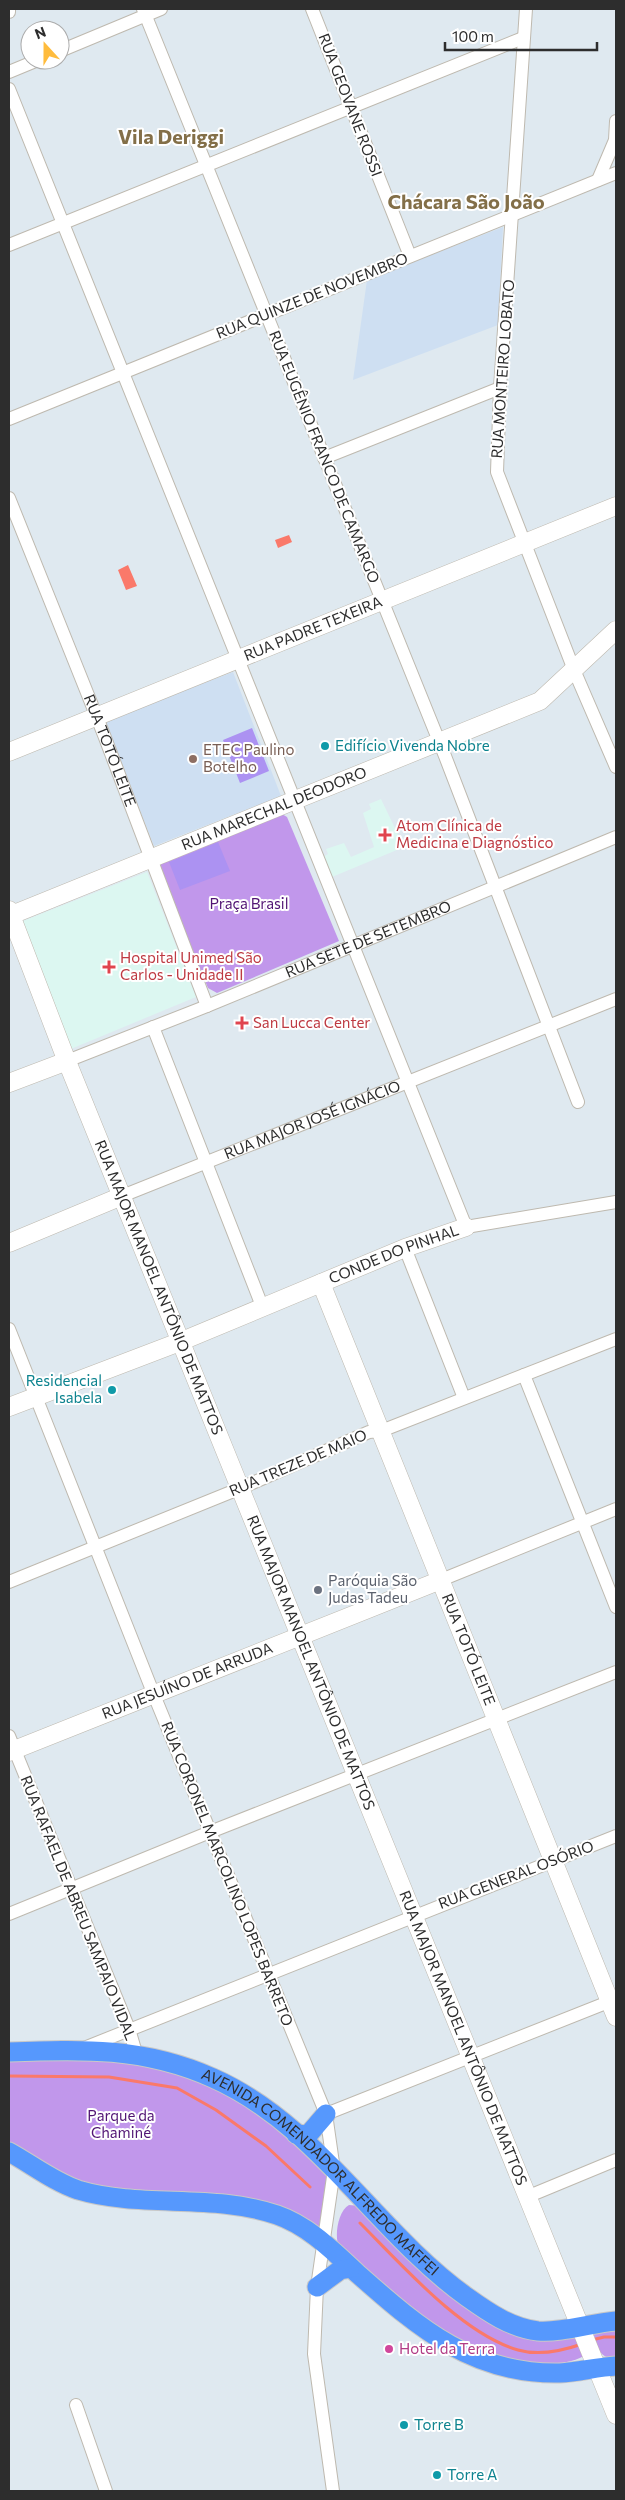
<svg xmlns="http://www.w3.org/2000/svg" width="625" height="2500" viewBox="0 0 625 2500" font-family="Commissioner,sans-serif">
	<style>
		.education { fill: #cedff2 }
		.medical { fill: #dcf7f1 }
		.green { fill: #c197eb }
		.pitch { fill: #ac92f2 }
		.water { fill: #fa796a }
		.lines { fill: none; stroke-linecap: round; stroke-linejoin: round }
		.stream { stroke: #fa796a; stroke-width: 3 }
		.street-casing { stroke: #beb9af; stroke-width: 14 }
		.secondary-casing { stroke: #beb9af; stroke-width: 19 }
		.primary-casing { stroke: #c8c8c8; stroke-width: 21 }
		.street { stroke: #fff; stroke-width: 12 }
		.secondary { stroke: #fff; stroke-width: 18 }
		.primary { stroke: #5698fd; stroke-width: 19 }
		.culture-dot { fill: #0f9aa8; stroke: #fff; stroke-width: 2 }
		.education-dot { fill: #8d6e63; stroke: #fff; stroke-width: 2 }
		.health-dot { fill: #e0444e; stroke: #fff; stroke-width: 2 }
		.worship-dot { fill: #6b7280; stroke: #fff; stroke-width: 2 }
		.hotel-dot { fill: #d1479c; stroke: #fff; stroke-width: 2 }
		.labels { text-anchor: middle; stroke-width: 4; stroke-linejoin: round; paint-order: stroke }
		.street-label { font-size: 15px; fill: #2d2d2d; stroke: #fff }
		.culture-label { font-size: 15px; fill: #0d838f; stroke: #fff; text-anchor: start }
		.education-label { font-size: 15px; fill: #785e54; stroke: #fff; text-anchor: start }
		.health-label { font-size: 15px; fill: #be3a42; stroke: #fff; text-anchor: start }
		.park-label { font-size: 15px; fill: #511474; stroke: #fff }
		.worship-label { font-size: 15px; fill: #5b616d; stroke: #fff; text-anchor: start }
		.hotel-label { font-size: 15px; fill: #b23c85; stroke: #fff; text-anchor: start }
		.district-label { font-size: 20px; font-weight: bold; fill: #836f48; stroke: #fff }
	</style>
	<rect width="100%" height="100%" fill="#dfe9f0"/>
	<path class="education" d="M503,227L498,325L353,380L367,280Z
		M233,672L281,796L154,846L105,721Z"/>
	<path class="medical" d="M381,799L404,847L332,877L323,857L328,854L326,849L344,843L351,857L374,847L363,813L371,809L369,804Z
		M147,872L196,997L66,1051L18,923Z"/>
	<path class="green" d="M282,814L287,817L339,941L217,993L208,988L160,870L161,863Z
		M82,2049L213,2078L334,2170L323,2244L277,2215L104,2195L9,2152V2052Z
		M349,2205L361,2206L462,2302L575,2334L584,2356C569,2364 552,2364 536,2363C470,2359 428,2321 381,2281C367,2269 353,2259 339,2247C334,2236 338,2211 349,2205Z
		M616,2324V2358C597,2359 598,2345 592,2330Z"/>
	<path class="pitch" d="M252,728L269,771L240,783L223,740Z
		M218,842L230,871L180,890L169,862Z"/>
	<path class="water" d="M289,535L292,542L278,548L275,540Z
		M128,565L137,586L126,590L118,570Z"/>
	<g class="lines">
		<path class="stream" d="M9,2076L109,2077L177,2088L216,2110L266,2146L310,2187
			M360,2223C401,2264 462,2334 518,2350C539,2356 562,2351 582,2344
			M592,2340L604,2337H616"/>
		<g class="street-casing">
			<g id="street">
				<path d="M143,9L445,756L578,1102"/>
				<path d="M312,9L410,256"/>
				<path d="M526,9L500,388L497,472L574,670L616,767"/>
				<path d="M9,12V9"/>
				<path d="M60,51L161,9"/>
				<path d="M9,72L38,60"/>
				<path d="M9,89L466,1227L616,1202"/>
				<path d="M598,180L615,140L616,121"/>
				<path d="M9,245L523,38"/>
				<path d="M9,419L616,173"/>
				<path d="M324,458L500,388"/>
				<path id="s1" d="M9,498L104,735L207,1006"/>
				<path d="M153,1027L262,1306"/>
				<path id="s2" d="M67,1061L207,1006L616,837"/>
				<path id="s3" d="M122,1196L616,999"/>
				<path d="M405,1248L464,1398"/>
				<path d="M9,1329L154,1695L326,2114L334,2170L317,2287L314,2354L333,2491"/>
				<path d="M524,1375L616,1607"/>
				<path d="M441,1580L616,1509"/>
				<path d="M9,1582L241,1488L369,1432L381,1431L616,1339"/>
				<path d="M9,1736L129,2029L136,2053"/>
				<path d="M9,1914L210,1832L616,1672"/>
				<path d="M84,2048L616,1836"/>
				<path d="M326,2114L616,1999"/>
				<path d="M529,2196L616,2160"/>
				<path d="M76,2405L106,2491"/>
			</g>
		</g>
		<g class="secondary-casing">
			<g id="secondary">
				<path id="s4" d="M9,752L616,506"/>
				<path id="s5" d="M9,910L66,1059L616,2415"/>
				<path id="s6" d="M9,916L540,701L616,630"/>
				<path d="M9,1083L67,1061"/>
				<path d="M9,1243L122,1196"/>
				<path id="s7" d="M321,1283L616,2017"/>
				<path id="s8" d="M9,1407L182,1341L405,1248L466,1227"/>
				<path id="s9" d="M9,1752L441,1580"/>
			</g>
		</g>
		<g class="primary-casing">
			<g id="primary">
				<path id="s10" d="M9,2052C82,2049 144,2047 213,2078C317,2124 376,2232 467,2297C488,2312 511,2328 538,2331C562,2333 591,2323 616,2321"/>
				<path d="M296,2134L308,2135L326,2114"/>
				<path d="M9,2152C31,2164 54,2182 78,2190C142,2209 213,2193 277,2215C309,2226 334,2252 359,2275C420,2329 474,2375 560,2373C579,2372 597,2367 616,2366"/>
				<path d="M317,2287L340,2270L351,2268"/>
			</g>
		</g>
		<use href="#street" class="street"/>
		<use href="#secondary" class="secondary"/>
		<use href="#primary" class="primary"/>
	</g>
	<g class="culture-dot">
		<circle cx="325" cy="746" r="5"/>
		<circle cx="112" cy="1390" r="5"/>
		<circle cx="404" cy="2425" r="5"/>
		<circle cx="437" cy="2475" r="5"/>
	</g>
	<circle class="education-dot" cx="193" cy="759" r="5"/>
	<g class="health-dot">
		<path d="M382.5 827.5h5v5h5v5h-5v5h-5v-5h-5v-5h5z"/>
		<path d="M106.5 959.5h5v5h5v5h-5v5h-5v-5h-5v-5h5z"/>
		<path d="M239.5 1015.5h5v5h5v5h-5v5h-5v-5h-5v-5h5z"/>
	</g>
	<circle class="worship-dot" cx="318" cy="1590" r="5"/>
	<circle class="hotel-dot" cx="389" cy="2349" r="5"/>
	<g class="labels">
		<g class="street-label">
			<text transform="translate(350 105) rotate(69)" y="5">RUA GEOVANE ROSSI</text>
			<text transform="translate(312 296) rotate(-22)" y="5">RUA QUINZE DE NOVEMBRO</text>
			<text transform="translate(503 369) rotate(-86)" y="5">RUA MONTEIRO LOBATO</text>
			<text transform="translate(324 457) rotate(68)" y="5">RUA EUGÊNIO FRANCO DE CAMARGO</text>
			<text dy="5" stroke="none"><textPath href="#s4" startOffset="328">RUA PADRE TEXEIRA</textPath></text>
			<text dy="5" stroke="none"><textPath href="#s1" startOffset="272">RUA TOTÓ LEITE</textPath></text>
			<text dy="5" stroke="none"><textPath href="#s6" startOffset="286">RUA MARECHAL DEODORO</textPath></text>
			<text dy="5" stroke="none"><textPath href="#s2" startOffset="325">RUA SETE DE SETEMBRO</textPath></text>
			<text dy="5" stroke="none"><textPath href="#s3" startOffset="205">RUA MAJOR JOSÉ IGNÁCIO</textPath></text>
			<text dy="5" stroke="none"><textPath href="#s8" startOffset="414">CONDE DO PINHAL</textPath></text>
			<text dy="5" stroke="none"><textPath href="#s5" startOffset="406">RUA MAJOR MANOEL ANTÔNIO DE MATTOS</textPath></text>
			<text transform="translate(298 1463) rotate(-23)" y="5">RUA TREZE DE MAIO</text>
			<text dy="5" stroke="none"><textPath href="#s7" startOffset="395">RUA TOTÓ LEITE</textPath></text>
			<text dy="5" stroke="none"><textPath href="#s5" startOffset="811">RUA MAJOR MANOEL ANTÔNIO DE MATTOS</textPath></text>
			<text dy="5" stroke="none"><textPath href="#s9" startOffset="192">RUA JESUÍNO DE ARRUDA</textPath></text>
			<text transform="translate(227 1874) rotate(68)" y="5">RUA CORONEL MARCOLINO LOPES BARRETO</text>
			<text transform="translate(516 1875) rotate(-21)" y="5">RUA GENERAL OSÓRIO</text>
			<text transform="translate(78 1908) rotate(68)" y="5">RUA RAFAEL DE ABREU SAMPAIO VIDAL</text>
			<text dy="5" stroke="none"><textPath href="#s5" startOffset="1216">RUA MAJOR MANOEL ANTÔNIO DE MATTOS</textPath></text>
			<text dy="5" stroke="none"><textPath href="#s10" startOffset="351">AVENIDA COMENDADOR ALFREDO MAFFEI</textPath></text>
		</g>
		<g class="culture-label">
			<text x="335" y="751">Edifício Vivenda Nobre</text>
			<text x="102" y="1386" text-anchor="end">Residencial<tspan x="102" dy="17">Isabela</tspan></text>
			<text x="414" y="2430">Torre B</text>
			<text x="447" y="2480">Torre A</text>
		</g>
		<g class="education-label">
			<text x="203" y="755">ETEC Paulino<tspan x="203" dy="17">Botelho</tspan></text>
		</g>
		<g class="health-label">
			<text x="396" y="831">Atom Clínica de<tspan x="396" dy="17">Medicina e Diagnóstico</tspan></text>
			<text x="120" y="963">Hospital Unimed São<tspan x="120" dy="17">Carlos - Unidade II</tspan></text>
			<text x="253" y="1028">San Lucca Center</text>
		</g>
		<g class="park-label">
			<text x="249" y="909">Praça Brasil</text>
			<text x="121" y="2121">Parque da<tspan x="121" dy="17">Chaminé</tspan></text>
		</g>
		<g class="worship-label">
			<text x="328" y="1586">Paróquia São<tspan x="328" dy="17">Judas Tadeu</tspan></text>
		</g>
		<g class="hotel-label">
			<text x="399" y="2354">Hotel da Terra</text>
		</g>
		<g class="district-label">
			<text x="171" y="144">Vila Deriggi</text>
			<text x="466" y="209">Chácara São João</text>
		</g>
	</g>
	<rect width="625" height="2500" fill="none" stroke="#2d2d2d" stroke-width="20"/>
	<g transform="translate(45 45) rotate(339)"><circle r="24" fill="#ffffff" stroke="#ababab"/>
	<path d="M0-4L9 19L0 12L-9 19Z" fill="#ffbc3d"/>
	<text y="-8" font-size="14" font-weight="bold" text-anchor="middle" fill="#2d2d2d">N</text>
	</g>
	<path d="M445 42v8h152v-8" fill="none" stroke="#2d2d2d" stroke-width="2.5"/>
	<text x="452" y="42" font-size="15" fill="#2d2d2d" stroke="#ffffff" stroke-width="4" paint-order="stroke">100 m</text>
</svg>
